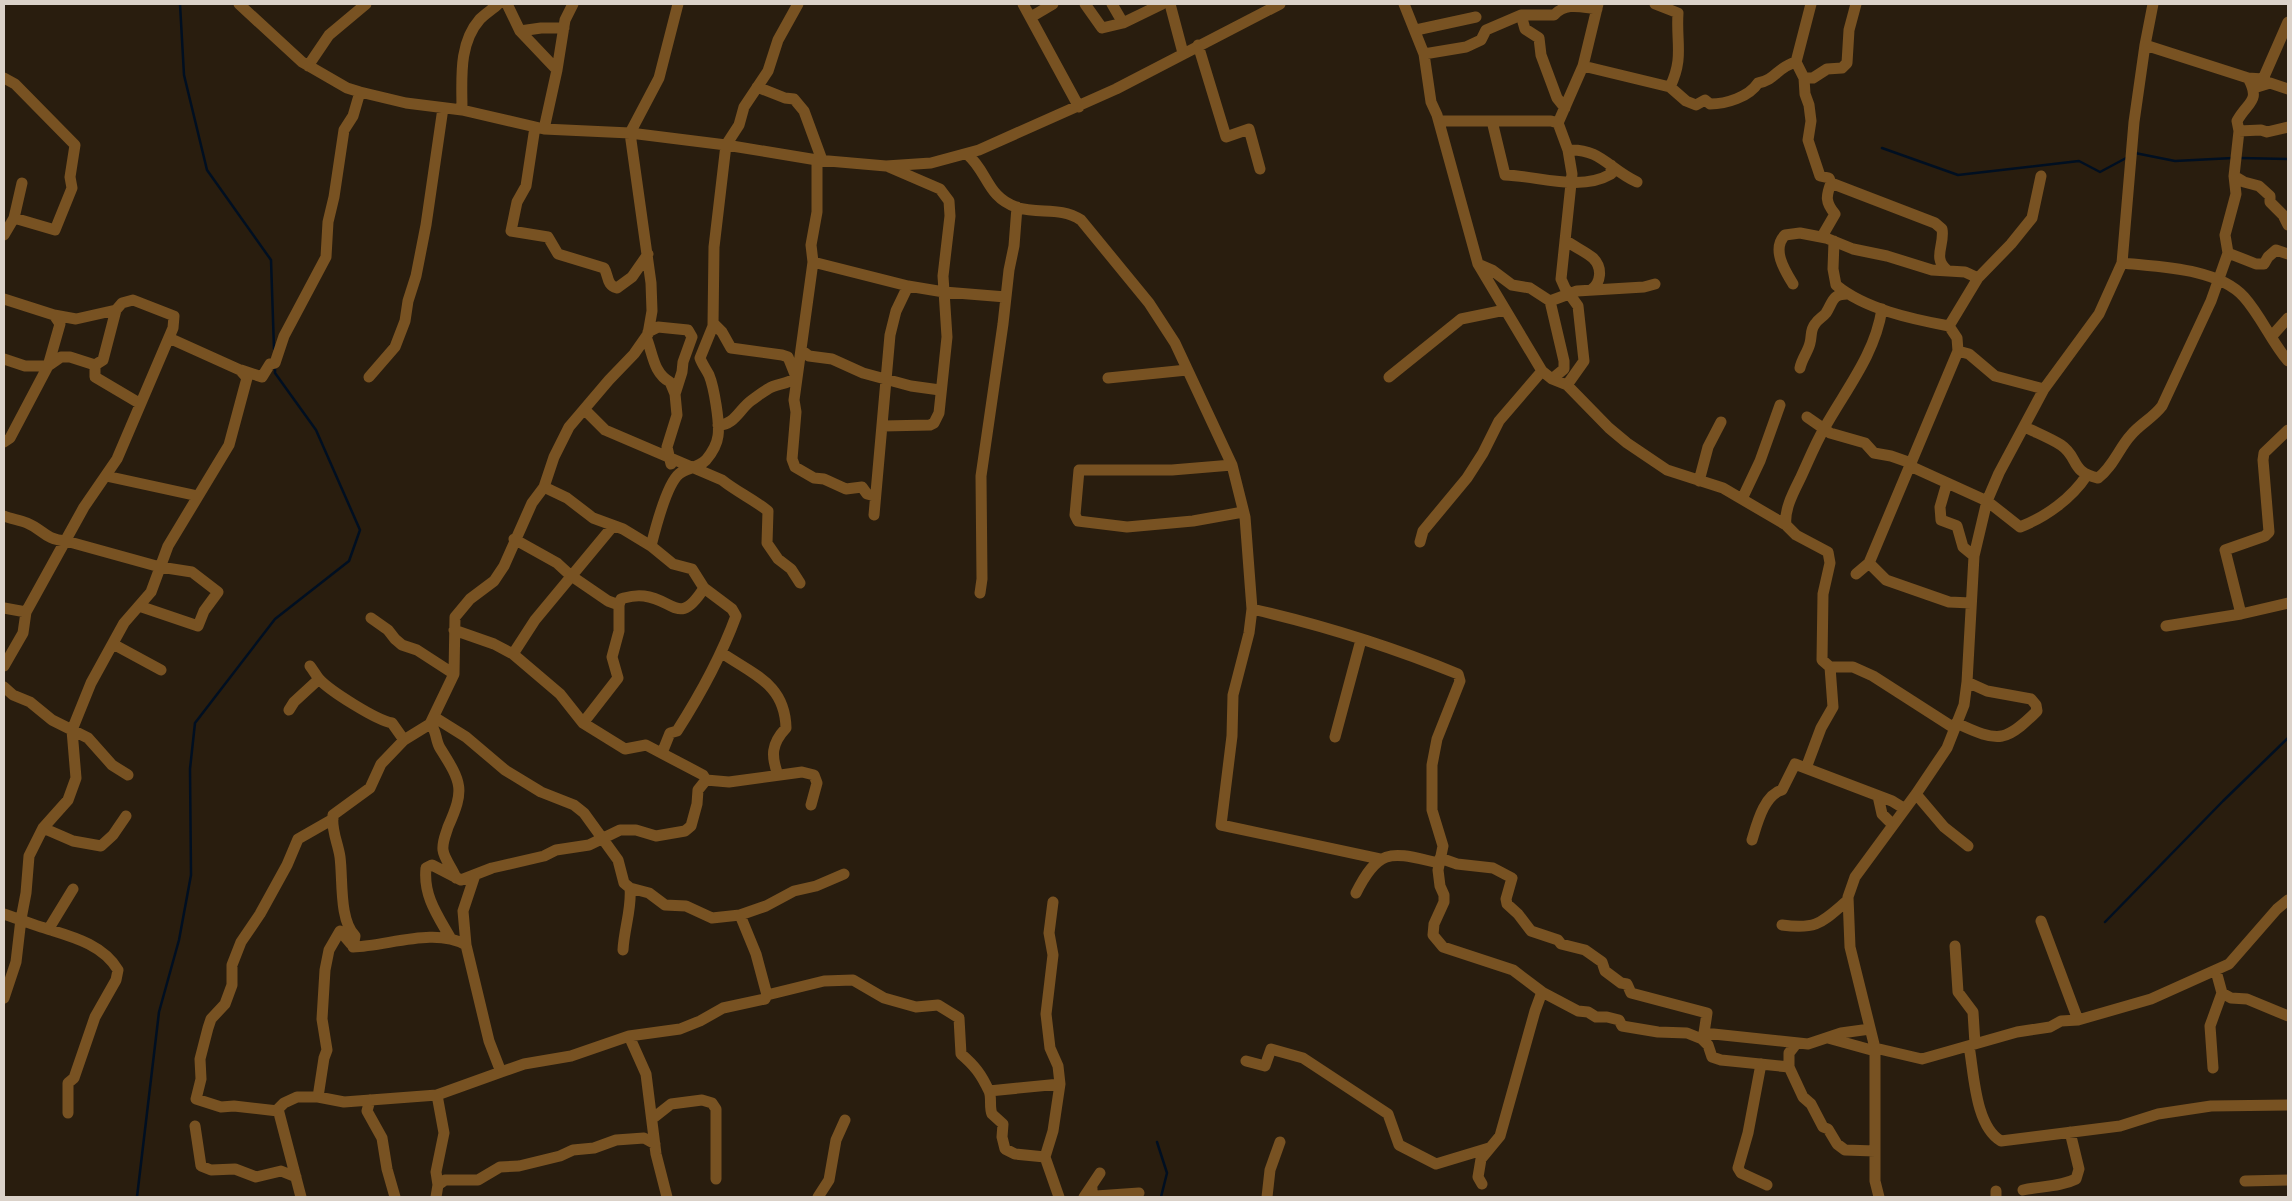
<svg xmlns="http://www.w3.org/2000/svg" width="2292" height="1201" viewBox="0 0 2292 1201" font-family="Poppins,sans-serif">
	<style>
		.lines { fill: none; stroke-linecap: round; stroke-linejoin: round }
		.stream { stroke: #000f21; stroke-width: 2.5 }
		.minor { stroke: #785222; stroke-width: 11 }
	</style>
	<rect width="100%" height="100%" fill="#291d0e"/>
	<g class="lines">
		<path class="stream" d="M180,4L184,75L207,170L271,260L274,349
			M1882,148L1958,175L2079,161L2100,172L2128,157
			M2135,153L2175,161L2233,158
			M2239,158L2288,159
			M2105,922L2223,801L2288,738
			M1157,1142L1167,1173L1161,1197
			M137,1197L159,1012L179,940L191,875L190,769L195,723L275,619L349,561L360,530L316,430L275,373V367"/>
		<path class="minor" d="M239,4L302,62L347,88L360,92L406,103L462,110L544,129L630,133L726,145L817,160L886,166L931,163L979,150L1116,89L1280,4
			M507,4L520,31L557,70
			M1023,4L1079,107
			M1085,4L1102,28L1123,23L1162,4
			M1112,4L1123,23
			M1170,4L1183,53
			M1404,4L1424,54L1431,102L1437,115L1478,264L1542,371L1552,379L1567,385L1609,428L1627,443L1667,470L1723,488L1786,525
			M1655,4L1678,13C1676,43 1684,58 1670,87
			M1811,4L1796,62L1804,78L1805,94L1809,105L1811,121L1808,140L1820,176L1829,178L1831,183C1826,196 1825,202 1835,214L1824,233L1826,238
			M1521,15L1525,29L1539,38L1541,55L1557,98L1565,108
			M1031,17L1053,4
			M1416,30L1476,17
			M520,31L541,28H564
			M1198,45L1226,137L1249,129L1260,169
			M1424,54L1466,47L1481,40L1486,30L1521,15H1554C1566,2 1580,7 1597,9
			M308,66L329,35L366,4
			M1583,66L1670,87L1686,101L1696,105L1705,100L1710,104C1726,104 1749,97 1758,83C1776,80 1777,67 1796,62
			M4,78L15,84L75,145L70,177L72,188L55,230L14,218L4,235
			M1804,78H1813L1827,69L1842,68L1847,63L1849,30L1856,4
			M2248,78L2263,79L2288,22
			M757,87L785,98L794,99L804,111L822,160
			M2257,87L2270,83L2288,89
			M462,110C462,79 458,44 480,19C486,13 493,9 498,4
			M1439,121H1551L1558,123
			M1492,121L1505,175C1539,176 1580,192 1611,174V165
			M535,127L526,186L517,202L511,231L548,237L558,254L604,268C609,276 606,285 617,288L632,277L648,254
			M544,129L557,70L565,20L573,4
			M2239,131L2261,130L2267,132L2288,127
			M1568,150C1600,148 1610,170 1637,182
			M967,154C988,172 987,197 1016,207C1039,215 1059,206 1081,220L1149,303L1175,343L1232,465L1245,517L1252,609L1249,633L1233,695L1232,736L1221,825L1380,859
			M817,160V212L811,245L813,262L794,400L796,412L792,459L795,467L814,478L824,479L846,489L862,487L867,494L875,496
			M2234,176L2244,182L2259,186L2270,196V202L2283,215L2288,225
			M1831,183L1935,223L1942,229C1945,245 1932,258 1947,270
			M14,218L22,183
			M1565,240C1573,246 1586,252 1593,258C1603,268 1601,283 1591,290
			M1834,241L1833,269L1836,285C1865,309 1911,319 1949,326L1978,278L2011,244L2032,218L2041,176
			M2228,253L2256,264H2264L2268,257L2276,250L2288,254
			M813,262L908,286L944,292L1006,297
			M2122,263C2159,267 2218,268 2244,297C2261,316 2271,341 2288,361
			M1478,264L1492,270L1512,285L1530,288L1550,301L1564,361V369L1552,379
			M1793,284C1785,271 1771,249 1785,235L1800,233L1826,238L1853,249L1887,256L1932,270L1965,272L1978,278
			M4,299L54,315L76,319L116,310
			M1550,301L1577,291L1644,287L1655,284
			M1882,309C1875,354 1847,388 1825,427C1815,444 1808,462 1800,479C1793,493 1784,510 1786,525L1796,535L1828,552L1830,563L1823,594L1822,660L1830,667H1853L1873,676L1954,728
			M713,323L722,332L731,348L782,355L788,357L796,377C788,385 777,383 768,389C762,392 757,397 752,400C740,408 734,426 718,425
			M648,332L658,327L688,330L692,337L683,362L682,372L675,394
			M646,337C653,353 653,373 670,382L675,394L677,415L667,447L671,464
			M2271,337L2288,318
			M801,350L809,356L832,359L863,373L911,386L940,390
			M1958,351L1969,354L1995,376L2044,389
			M4,359L25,366H48L61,357H70L95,365L103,360L116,310L122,303L133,300L174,316L173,328L117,459L84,507L26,612L23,633L4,666
			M95,365V377L139,403
			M1800,368C1802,358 1808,352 1810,343C1812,336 1810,330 1815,324C1818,319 1823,317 1826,313C1833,302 1832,294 1847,294
			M241,370L262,377L270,364L275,363L284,336L326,257L328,222L334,197L344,130L353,116L360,92
			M369,377L395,347L405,321L408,301L416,276L426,225L443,108
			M1389,377L1461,319L1505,310
			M1108,378L1187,370
			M1567,385L1584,361L1578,306L1565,288L1561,279L1572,174L1568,150L1558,123L1583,66L1598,4
			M585,410L605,430L722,480C737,492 753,499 768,511L767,543L778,559L791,569L800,583
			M1807,417L1830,433L1865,443L1874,453L1891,456L1911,463
			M883,426L930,425L934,423L939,413L947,337L943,276L950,216L949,201L940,189L889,167
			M2025,427C2037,433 2050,438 2061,445C2079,457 2070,472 2098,478C2113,467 2119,448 2131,435C2140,424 2153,418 2162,406L2211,301L2228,253L2225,235L2236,194L2234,176L2239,131L2237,121C2248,101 2261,102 2248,78L2145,45
			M4,442L10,438L48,366L60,324L54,315
			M1232,465L1172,470H1079L1075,515L1078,521L1127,527L1193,521L1243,512
			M1910,466L1987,501L2020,527C2046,517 2072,498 2087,475
			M106,476L198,496
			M1699,481L1708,447L1721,422
			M1947,483L1940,507L1941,520L1957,526L1963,547L1974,556
			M544,487L567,498L593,518L623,529L651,546L673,564L692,569L704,588L732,609L736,616C721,657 700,695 677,731L670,733L662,753
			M1742,499L1760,461L1780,405
			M874,515L890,335L896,311L908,286
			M4,516C11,519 20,520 27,523C44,530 44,539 66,541L160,567L192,572L218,592L204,611L198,626L139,606
			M514,539L557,563L570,575L608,601L619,605V631L612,657L618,678L583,723
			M1420,542L1423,531L1467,478L1483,453L1499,421L1542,371
			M651,546C655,530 667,484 679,474C686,468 698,468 706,460C711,454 717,444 718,436C720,423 714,387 709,375C706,369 702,364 700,358L713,326L714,247L726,145L739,125L744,107L768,71L778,40L798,4
			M1869,563L1886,580L1949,602L1971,603
			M1856,574L1869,563L1958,351L1957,338L1949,326
			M980,593L982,579L981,476L1003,324L1009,270L1014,246L1017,207
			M619,605L621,599L624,598C631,596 637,595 644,596C675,600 679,627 704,588
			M4,608L26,612
			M1252,609C1322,625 1392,647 1458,674L1460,681L1437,739L1432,765V810L1443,846L1438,870L1440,886L1444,895V902L1434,924L1433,935L1443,947L1513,970L1542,992L1535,1011L1500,1136L1481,1159L1478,1177L1482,1184
			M2241,614L2288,603
			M371,618L388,630L395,639L402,645L417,650L454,674
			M2166,626L2241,614L2225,550L2265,536L2269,532L2263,460L2264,453L2288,430
			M454,630L494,644L513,654L560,694L583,723L625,749L646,745L703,775L706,780L729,782L802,772L814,775L817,783L811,805
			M113,644L161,670
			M722,653C754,675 785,684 786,728C771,744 771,756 778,775
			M513,654L535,620L613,526
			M310,666C313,670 316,675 319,679C330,691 376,720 392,723L404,740
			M4,687L13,695L30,702L52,720L88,738L112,765L128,775
			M289,710L294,702L319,679
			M434,717L466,737L505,770L541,792L574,805L584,813L618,860L624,883L630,888L649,893L665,905L686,906L712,918L740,915L766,906L794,891L816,886L844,874
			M1956,723C1968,728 1988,739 2002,736C2014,734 2028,720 2037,711L2036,705L2031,699L1987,691L1967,682
			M430,724C437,730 435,740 440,748C462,783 465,789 448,827C446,834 442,842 443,850C444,859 453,869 456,878
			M1335,737L1361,640
			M1806,768L1821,728L1833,707L1830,667
			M1916,794L1944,827L1968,846
			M1878,796L1882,814L1893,825
			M43,828L73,841L101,846L113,835L126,816
			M1752,840C1757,824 1764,795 1782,790L1795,764L1892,801L1905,809
			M1440,858L1457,864L1493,868L1512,878L1506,899L1507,904L1518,914L1531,931L1558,940L1561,944L1585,950L1602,962L1605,971L1621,983L1627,984L1631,993L1707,1013L1704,1033L1808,1044L1841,1033L1870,1029
			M1356,893C1380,845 1393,853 1439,863
			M1053,902L1049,933L1053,955L1046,1014L1050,1048L1058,1066L1060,1084L1053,1131L1045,1157L1059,1197
			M4,914C16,918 28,923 41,927C69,936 102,943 118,970L116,980L95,1017L74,1078L68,1083V1113
			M740,915L756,954L767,995
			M2041,921L2078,1020
			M1782,925C1818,930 1822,922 1848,900
			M51,930V925L73,889
			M451,939C438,916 423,896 426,868L432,865L461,880L492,868L544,856L556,850L589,845L620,830H636L656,836L685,831L691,826L697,804L698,790L706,780
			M466,945C435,927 388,946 353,947L355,936C339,920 343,880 340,857C338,843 331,830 333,815L370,788L381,764L404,740L430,724L454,674L455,617L470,599L494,581L504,566L532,503L544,487L554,457L569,427L609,380L634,354L648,334L652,311L651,283L630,133L659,78L678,4
			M1955,946L1958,992L1973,1012L1975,1044
			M623,950C624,929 632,908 630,888
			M1542,992L1578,1011L1588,1012L1596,1017H1607L1619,1020L1622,1026L1658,1032L1687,1033L1702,1039L1708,1045L1712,1057L1721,1060L1789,1067
			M2222,993L2231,998L2247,999L2288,1016
			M4,998L16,962L21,919L26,893L29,856L43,828L68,800L76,778L72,730L91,683L124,623L151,592L168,546L229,445L247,378L240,370L169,338
			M629,1036L646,1074L656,1154L667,1197
			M1828,1038L1875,1051
			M1796,1044L1789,1053V1067L1803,1097L1811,1104L1823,1127L1828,1129L1837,1144L1845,1150L1875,1151
			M1969,1046C1974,1073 1975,1126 2001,1141L2120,1126L2158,1114L2211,1106L2288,1105
			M1875,1048L1922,1059L2017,1032L2050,1027L2061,1021L2078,1020L2151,999L2229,964L2277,909L2288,900
			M1246,1061L1265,1066L1271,1049L1303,1058L1385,1112L1388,1114L1399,1145L1436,1164L1489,1148
			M1761,1064L1748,1133L1738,1168L1741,1173L1767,1185
			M2213,1068L2210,1026L2222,993L2216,971
			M501,1072L524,1064L571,1056L629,1036L680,1029L700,1021L723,1008L765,999L767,995L824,981L853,980L884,998L916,1007L938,1005L959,1018L961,1054C975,1066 981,1074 989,1091C992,1097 989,1107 992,1114L1003,1124L1002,1137L1005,1149L1015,1154L1045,1157
			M989,1091L1060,1084
			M318,1097L324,1058L327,1050L322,1019L325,970L329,950L340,931L351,944
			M370,1100L367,1111L382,1138L387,1169L395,1197
			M278,1111L234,1106L221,1107L196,1099L201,1079L200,1059L208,1028L211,1019L225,1004L232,985V965L241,942L260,914L287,865L298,839L333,819
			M652,1119L671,1104L702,1100L712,1103L716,1109V1179
			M195,1126L201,1166L211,1170L235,1169L256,1177L281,1171L296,1177
			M2245,1181L2288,1180
			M438,1185L445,1180H478L500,1167L519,1166L560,1156L573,1150L594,1148L616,1140L644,1138L655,1144
			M1092,1188V1193L1096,1196L1139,1193
			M2023,1190C2041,1186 2060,1187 2076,1179L2079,1169L2070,1132
			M1996,1191V1197
			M301,1197L278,1109L284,1103L297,1097H318L344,1102L437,1095
			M436,1197L438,1185L436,1172L444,1133L437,1095L501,1072L489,1041L466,945L463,911L475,875
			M818,1197L829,1180L836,1140L845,1120
			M1084,1197L1100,1173
			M1267,1197L1270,1170L1280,1142
			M1879,1197L1875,1181V1048L1850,947L1848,897L1855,877L1916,794L1947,748L1964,705L1967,682L1974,556L1987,501L1999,473L2044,389L2099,314L2122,263L2134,122L2145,45L2153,4"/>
	</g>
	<rect width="2292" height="1201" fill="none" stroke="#dbd2c9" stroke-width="10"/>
</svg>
